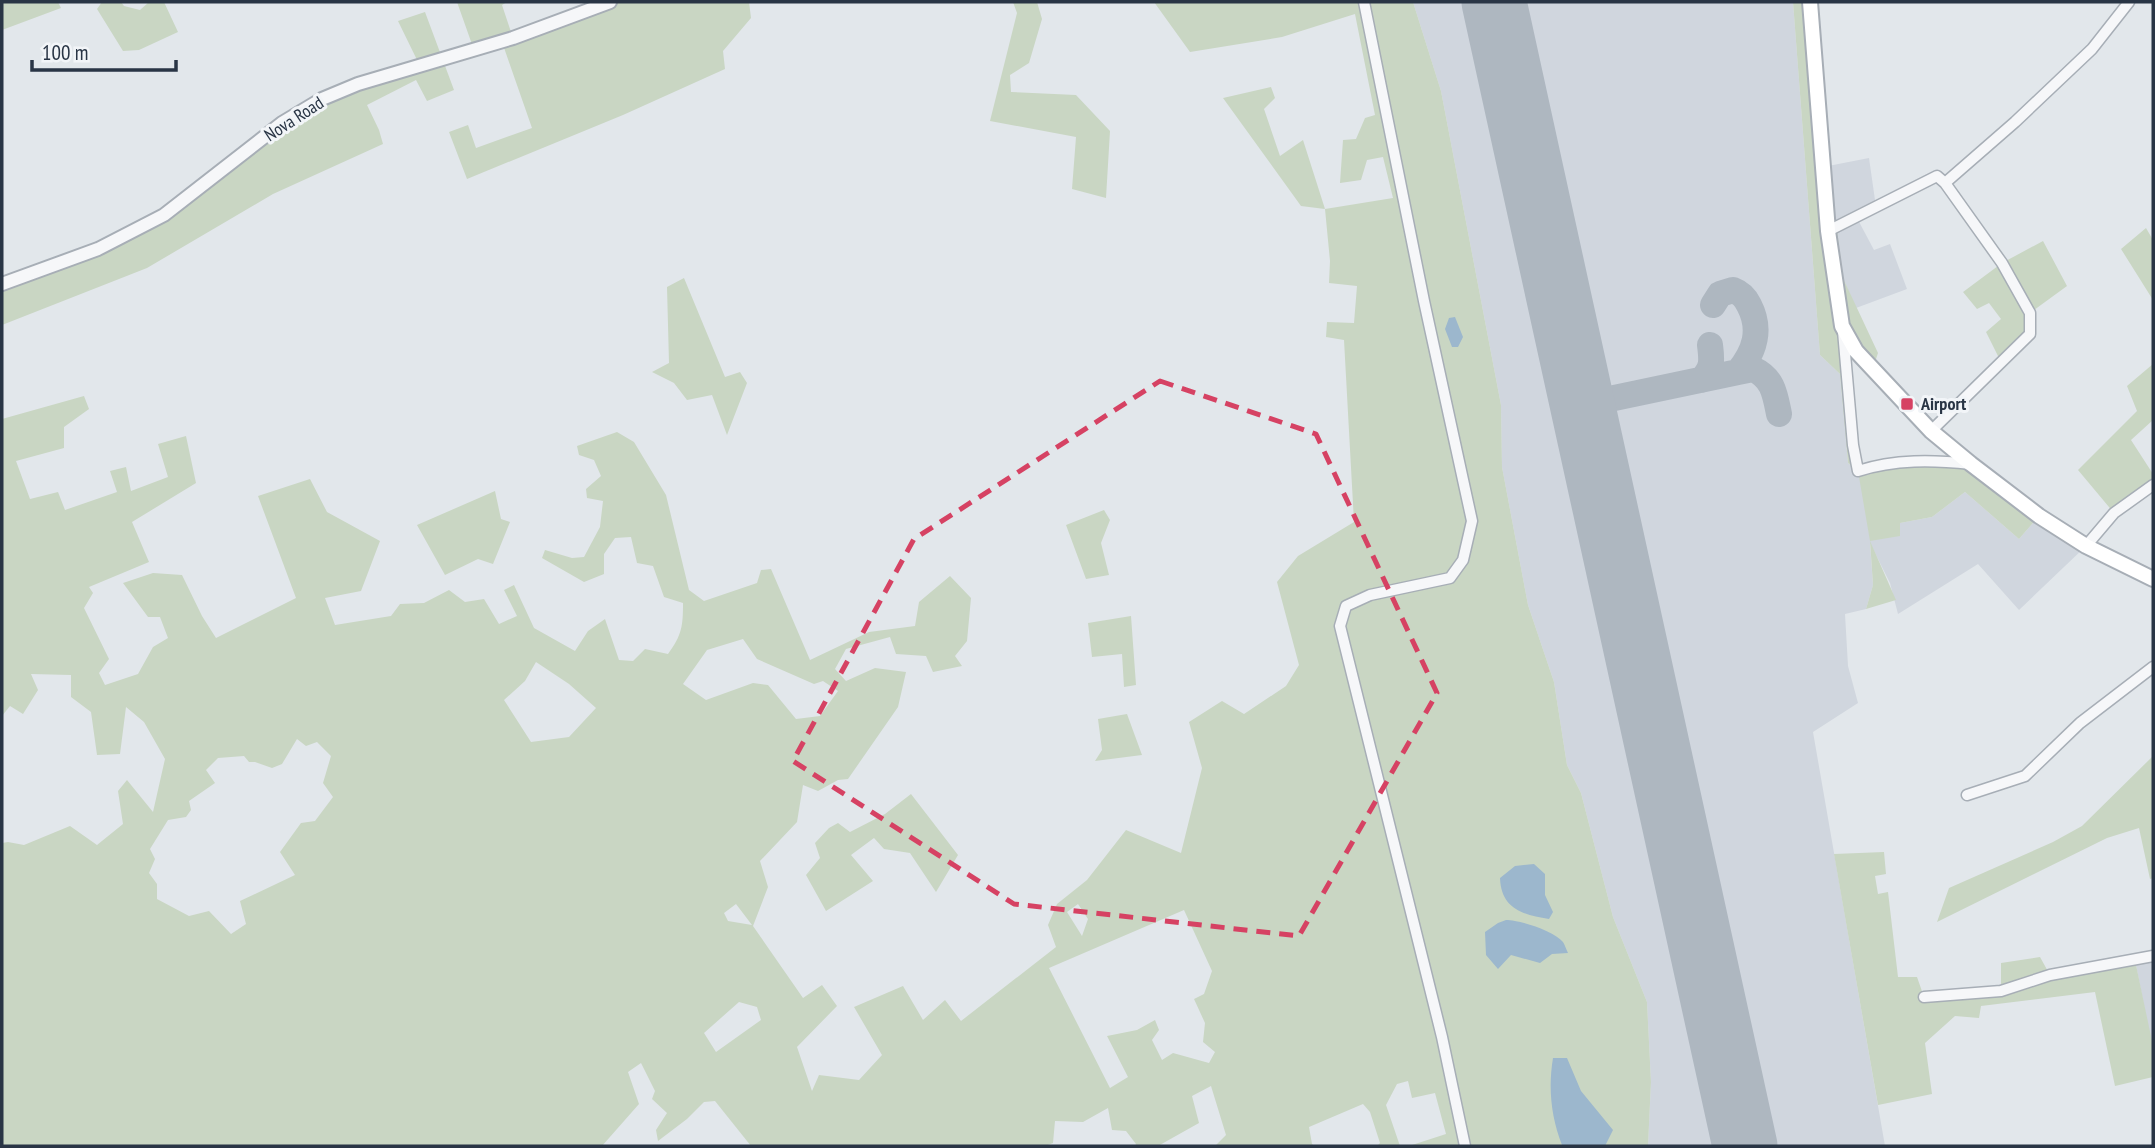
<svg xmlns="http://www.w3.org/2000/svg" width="2155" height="1148" viewBox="0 0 2155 1148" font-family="'PT Sans Narrow',sans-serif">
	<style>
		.built { fill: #d0d6de }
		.green { fill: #c9d6c3; fill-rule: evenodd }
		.water { fill: #9cb7cd }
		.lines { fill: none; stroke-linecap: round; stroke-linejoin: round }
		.taxiway { stroke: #aeb7c0; stroke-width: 26 }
		.runway { stroke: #aeb7c0; stroke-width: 65 }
		.minor-casing { stroke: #a7aeb6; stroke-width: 13 }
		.tertiary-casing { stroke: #a7aeb6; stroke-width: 16 }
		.secondary-casing { stroke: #a7aeb6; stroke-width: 18 }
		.minor { stroke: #f6f7f9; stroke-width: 10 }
		.tertiary { stroke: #f6f7f9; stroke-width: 12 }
		.secondary { stroke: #fff; stroke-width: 14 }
		.marked { fill: none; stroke: #d64263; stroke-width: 5; stroke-dasharray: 14 9; stroke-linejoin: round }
		.poi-dot { fill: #d64263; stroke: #f2f5f8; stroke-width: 2.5 }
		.labels { text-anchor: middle; stroke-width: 6; stroke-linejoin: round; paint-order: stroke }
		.street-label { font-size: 18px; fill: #293545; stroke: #f2f5f8 }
		.poi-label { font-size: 18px; font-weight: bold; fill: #293545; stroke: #f2f5f8; text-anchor: start }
	</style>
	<rect width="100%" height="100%" fill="#e2e7eb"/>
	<path class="built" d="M1413,2H1793L1820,355L1840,374L1848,463L1858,471L1900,523L1932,517L1965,492L2019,539L2039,516L2086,546L2019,610L1978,564L1898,614L1890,583L1870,543L1873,585L1866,609L1845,614L1848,666L1858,703L1813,732L1885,1146H1648L1651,1082L1647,1002L1613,917L1581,793L1567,765L1554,682L1528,605L1502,467L1501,405L1441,91Z
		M1869,158L1876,207L1857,218L1874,250L1890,244L1907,289L1856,308L1842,276L1837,228L1828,231L1823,167Z
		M2153,956V1040L2151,1041L2135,960Z"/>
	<path class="green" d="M2,2H58L61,8L2,30Z
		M102,2H121L124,6L140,10L149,2H164L178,32L139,50L123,51L97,9Z
		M457,2H507L502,5L513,38L610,2H749L751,18L723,51L725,69L623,115L467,179L449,132L468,125L476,148L532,128L502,42L474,50Z
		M1013,2H1037L1042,19L1029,63L1010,75L1011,92L1076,95L1110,131L1106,198L1072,189L1076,137L990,121L1017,13Z
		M1154,2H1413L1441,91L1501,405L1502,467L1528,605L1554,682L1567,765L1581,793L1613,917L1647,1002L1651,1082L1648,1146H1409L1446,1134L1435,1093L1412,1098L1408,1081L1397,1084L1386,1105L1400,1146H1377L1380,1143L1370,1112L1363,1104L1309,1127L1312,1144L1314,1146H1215L1226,1135L1211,1086L1192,1096L1199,1123L1158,1146H1135L1136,1144L1126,1131L1112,1130L1108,1108L1083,1122L1055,1121L1053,1143L1045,1146H751L715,1101L704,1102L687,1119L658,1141L656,1130L667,1113L652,1099L655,1091L641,1063L628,1072L639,1104L602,1146H2V843L8,842L24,845L70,826L97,845L123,824L118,791L127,780L153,812L165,759L144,722L126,707L120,754L97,755L91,712L71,697V675L31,674L38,690L23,714L10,706L2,716V419L84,396L89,409L64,427V448L16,461L30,499L58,492L65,510L117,492L110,471L126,467L131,491L168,477L158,444L186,436L196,483L132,522L149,562L89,587L93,593L84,608L109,659L99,673L105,685L138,674L153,647L168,638L160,617H148L123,583L153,573L182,575L202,616L216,638L296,598L258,496L310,479L327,512L380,541L361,591L325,598L335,625L391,616L400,604L424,603L449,590L465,602L484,599L499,624L517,616L504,590L514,585L534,628L575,651L588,631L605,619L619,660L633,661L645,649L668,654C682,635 683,626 683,603L664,597L653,566L637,563L631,537L615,538L604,554V574L584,582L542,558L545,550L572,558L584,557L600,527L603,501L587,498L586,489L601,476L594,460L579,455L577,446L617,432L634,442L666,495L689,590L704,601L757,583L761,570L771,569L810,660L869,632L915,626L919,602L950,576L971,598L967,641L955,656L962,666L933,672L926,656L896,654L890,637L846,649L835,669L846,681L875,668L906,672L898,707L848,779L838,780L818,791L803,785L797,822L760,861L768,887L753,926L803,998L822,985L837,1006L797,1047L812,1091L819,1075L859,1080L882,1055L854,1007L903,986L923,1020L945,1000L961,1021L1056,947L1048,925L1057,904L1087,880L1126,830L1181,853L1202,768L1189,722L1222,701L1244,714L1286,686L1299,665L1277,582L1298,556L1354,522L1344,340L1326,337L1327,322L1354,323L1357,286L1329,283L1330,261L1325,209L1301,206L1223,98L1271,87L1275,98L1264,109L1280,156L1303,140L1325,209L1393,198L1383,157L1367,160L1361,180L1340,183L1343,140L1356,139L1365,118L1375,115L1355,14L1282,37L1190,52ZM743,639L757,659L814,684L823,681L838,691L820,716L796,719L768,685L753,683L706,700L683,684L707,650ZM536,662L569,684L596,708L569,737L531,742L504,700L525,681ZM297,739L306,746L317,742L331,756L323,783L333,797L315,821L301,823L280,852L295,875L240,901L246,924L231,934L209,911L189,916L157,899V884L149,873L155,859L150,849L168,820L186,817L191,810L189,801L215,783L206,770L218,758L244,756L249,762H255L272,768L282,764ZM736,904L752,925L728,921L724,913ZM1078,904L1088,919L1082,936L1067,912ZM1184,910L1212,971L1204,994L1194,999L1205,1023L1203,1042L1215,1052L1209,1063L1173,1053L1162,1060L1152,1040L1159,1030L1155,1020L1137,1030L1107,1036L1128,1077L1110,1088L1049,968ZM739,1002L757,1007L761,1020L716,1052L704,1033Z
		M1793,2H1810L1828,231L1837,228L1842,276L1878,353L1872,371L1843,328L1858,470L1878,465L1971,464L2039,516L2019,539L1965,492L1932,517L1900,523V536L1870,541L1896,600L1866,609L1873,585L1870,541L1858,471L1848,463L1840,374L1820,355Z
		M425,12L454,90L427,101L416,80L367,105L379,130L383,144L273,194L147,268L2,325V284L164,215L322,99L419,64L398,21Z
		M2146,228L2153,240V300L2121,249Z
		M2043,241L2067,286L2030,313V334L2001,362L1986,332L2001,319L1989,303L1977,309L1963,292L2002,263Z
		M684,278L725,377L740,372L747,383L727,435L712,395L687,400L674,383L652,372L669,363L667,287Z
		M2153,364V420L2131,440L2153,474V491L2114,513L2078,470L2137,411L2127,386Z
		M495,491L501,519L510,522L493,564L478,559L445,575L417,525Z
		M1104,510L1110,520L1101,543L1109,575L1086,579L1066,525Z
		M1131,616L1136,685L1124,687L1122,654L1092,657L1088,623Z
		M1127,714L1142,755L1095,761L1102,750L1098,719Z
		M2153,756V878L2150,879L2139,828L2107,838L1937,922L1949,888L2053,842L2082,826Z
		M911,794L958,855L936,892L910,853L884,849L874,838L851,855L873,881L826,911L806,875L820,858L815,843L829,828L838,823L850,832L885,814Z
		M1884,852L1886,874L1875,876L1878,894L1888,892L1898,977H1917L1924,997L2001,991V963L2040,957L2050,975L2135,960L2153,1046V1077L2115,1086L2095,992L1981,1006L1979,1018L1955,1016L1925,1043L1932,1094L1878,1105L1834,854Z"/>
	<path class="water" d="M1455,317L1463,337L1458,347H1452L1445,329L1449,318Z
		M1534,864L1545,874V895L1553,912L1549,919C1522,915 1501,908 1500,878L1515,866Z
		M1506,920C1520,920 1554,931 1563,942C1565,945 1566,949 1568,953L1552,954L1540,963L1511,955L1498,969L1486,955L1485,932L1498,923Z
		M1553,1058H1567L1581,1091L1613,1130L1605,1146L1562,1145C1551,1117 1548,1088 1553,1058Z"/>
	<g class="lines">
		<path class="taxiway" d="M1738,372L1753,369C1773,378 1775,394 1779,414
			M1701,380C1713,368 1712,361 1710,345
			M1578,383L1587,396L1600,401
			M1590,440C1588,424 1585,412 1600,401L1738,372C1755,351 1762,330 1749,305C1745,297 1741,293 1733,290L1720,294L1713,305"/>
		<path class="runway" d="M1494,2L1745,1146"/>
		<g class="minor-casing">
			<path id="minor" d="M1364,2L1424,301L1472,521L1463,560L1450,578L1370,595L1346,606L1340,626L1442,1037L1465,1146
				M1828,231L1937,176L1945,183L2015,122L2092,49L2129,2
				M1843,331L1853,445L1858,471C1895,459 1933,460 1971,464
				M1931,431L2030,334V313L2002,263L1945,183
				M2086,546L2114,513L2153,485
				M1967,795L2025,776L2080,723L2153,667
				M1924,997L2001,991L2050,975L2153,956"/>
		</g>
		<g class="tertiary-casing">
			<path id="tertiary" d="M2,284L98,249L164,215L282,123L322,99L358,84L513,38L610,2"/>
		</g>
		<g class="secondary-casing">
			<path id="secondary" d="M1810,2L1828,231L1842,326L1856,351L1931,431L1971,464L2039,516L2086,546L2153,579"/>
		</g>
		<use href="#minor" class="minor"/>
		<use href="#tertiary" class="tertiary"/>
		<use href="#secondary" class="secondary"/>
	</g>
	<path class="marked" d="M1160,381L1316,434L1437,693L1299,936L1014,904L793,761L914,539Z"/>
	<rect class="poi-dot" x="1900" y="397" width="14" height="14" rx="3.5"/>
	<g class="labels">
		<g class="street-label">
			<text transform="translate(294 119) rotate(-33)" y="6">Nova Road</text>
		</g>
		<g class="poi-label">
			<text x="1921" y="410">Airport</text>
		</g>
	</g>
	<rect width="2155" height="1148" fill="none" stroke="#293545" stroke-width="7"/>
	<path d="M32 60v10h144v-10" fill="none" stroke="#293545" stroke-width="3.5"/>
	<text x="42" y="60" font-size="21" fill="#293545" stroke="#f2f5f8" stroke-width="5" paint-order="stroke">100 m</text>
</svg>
